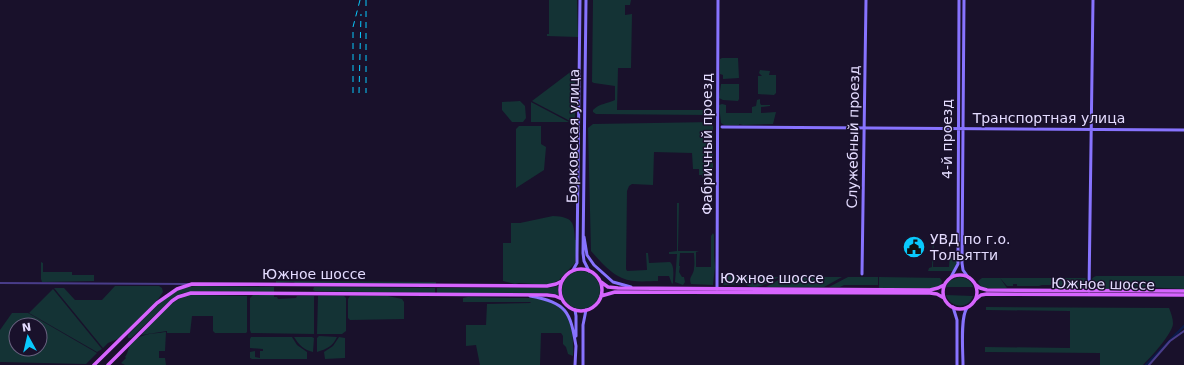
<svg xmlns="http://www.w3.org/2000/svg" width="1184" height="365" viewBox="0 0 1184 365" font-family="'DejaVu Sans',sans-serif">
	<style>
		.green { fill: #143335; fill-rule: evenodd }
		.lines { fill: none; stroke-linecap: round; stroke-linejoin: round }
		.canal { stroke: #0b1b4a; stroke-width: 2.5 }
		.street { stroke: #493d8a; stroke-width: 2 }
		.secondary { stroke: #8773fe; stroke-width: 3 }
		.primary { stroke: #d664fe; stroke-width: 3.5 }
		.rail { stroke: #09c9fd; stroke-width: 1; stroke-dasharray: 6 5; stroke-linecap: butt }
		.labels { text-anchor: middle; stroke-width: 3; stroke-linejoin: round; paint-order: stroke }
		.street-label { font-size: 14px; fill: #e4dcff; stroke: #19112b }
		.poi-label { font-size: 14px; fill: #e4dcff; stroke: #19112b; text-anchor: start }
	</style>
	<rect width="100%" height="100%" fill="#19112b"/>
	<path class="green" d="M549,0H577L578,37L547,36V34H549Z
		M593,0H631L630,5H625V15L632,14L631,68H618L617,110H707L708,115L596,114L593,112V110C600,103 607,104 615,100V86L594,83L592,82Z
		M722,58H738L739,78L723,79V75L720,74V59Z
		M573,70L575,77V119L572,122L532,101Z
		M760,70L770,71L769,75H776V93L774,95L758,94V76H762L759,73Z
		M721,84H739V99L738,101L723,100L719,98Z
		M760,99V103L761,105H770V106L761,107V113L776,112L773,124L743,125L739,124V125H724L721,123L719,105L722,104L726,105V113H752V107L756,106L757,100Z
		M520,101L525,106L526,118L523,122H512L502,110V102Z
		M531,102L569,122H531Z
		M713,122V174L711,176L702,177V175H699V169H693L692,153L654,152L653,185L632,184L629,186L627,191L626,269L627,271L647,270L646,253H648L649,263L670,262C675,266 673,277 673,283L672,284L669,276H658V281C647,281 633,283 622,278C610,273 600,261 591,251L588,128L593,124Z
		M519,126H541V144L546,147L544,170L516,188V129Z
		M677,203H679L678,251H699L696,252V267H711V236L713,233L714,235V255L715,267L713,285L691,284C688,277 694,275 694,268C695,263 694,258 694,253H680L679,266H680L679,272L682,277H684L685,282L683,285L675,282L677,254H669V252L677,251Z
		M553,216C573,217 574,222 575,240H577L575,263L559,280L549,285L519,283L515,284L503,281V243H511V223H520Z
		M933,238H934L933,267H949L950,254L957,255V264L953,271H928L929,268L932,267Z
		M41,262L43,263V272H72V275H94V281L42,282L41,279Z
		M562 290a19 19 0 1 1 38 0a19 19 0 1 1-38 0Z
		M726,276H745L744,284L723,285V277Z
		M745,276L779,277C770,282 754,292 745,284Z
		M1096,276H1184V289L1123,286L1118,289H1095L1092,286C1090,281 1091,278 1096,276Z
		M784,277H842L824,287H766Z
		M848,277H878V285H844L840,287H829Z
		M879,277L940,278L942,281L941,285L936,288H879Z
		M959,277C966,278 971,280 973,287H946L949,281Z
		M982,278H1000L1007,288H987L981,287L978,281Z
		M1000,278H1085L1088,280V286L1083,289H1055V285H1042L1039,286H1017V284H1013V286H1007Z
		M276,281L436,282V284L295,283L293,282L276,283Z
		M115,286H159L162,288L163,292L159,298L146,313L120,338L108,343L103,348L54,288H64L75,300H102Z
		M201,286L274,287V292L195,291L183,293L172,299L131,338H128V335C141,322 161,299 177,291C184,287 193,286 201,286Z
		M558,286V295L550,293H437V288H549Z
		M314,287L435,288V293L315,291L313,290Z
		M53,289L102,349L97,352L29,313Z
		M190,295L247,296V332L246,333H215L213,331V316H192L190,333H167V331L141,335C155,320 169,300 190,295Z
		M253,295H274V297H277L278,299L296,298L297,296H314V334L251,333L250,330V298Z
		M946,295L973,296C969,310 950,308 946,295Z
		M318,296H344L346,298V331L342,334H317Z
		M350,296H388L402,299L404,302V319L350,320L348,318V299Z
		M468,297C482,297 497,298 511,298C523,298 537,297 549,301C572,308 574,336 573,356L568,354L566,347L563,344V336L561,333H541L540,365H480L476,345L466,346V325H486L487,304L531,303L530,302H463V298Z
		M986,307L1169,308C1171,313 1173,318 1173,324C1172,334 1151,357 1143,365H1100V353L985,352V347L1070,348V311L986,310Z
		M12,313H28L97,353L86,364L0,362V330ZM16,325H40V349H16Z
		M166,332L165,351H159V358H165L166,365H125L121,363L126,358L125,357C128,353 128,349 130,345C139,333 152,334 166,332Z
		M319,336L337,337C333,346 327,349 317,352V338Z
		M251,337H292L297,345L307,352V359H252L250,358V352L255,351V357L260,358V351H263V349L250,348V339Z
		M294,337H312L314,338L313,352C304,350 299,345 294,337Z
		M339,337L345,338V358L325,359L324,352L333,346Z"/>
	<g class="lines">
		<path class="canal" d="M1146,365L1184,326"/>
		<path class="street" d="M0,283L189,284
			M1149,365L1170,341L1184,331"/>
		<path class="secondary" d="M586,0L583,253L584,261L589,271
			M964,0L962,263L963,270L968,277
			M722,127L1184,130
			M584,237L587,255L594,265L613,282L631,287
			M573,270L577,263V255L580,0
			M862,274L866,0
			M951,277L958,264L959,0
			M717,289L718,0
			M1089,291L1093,0
			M530,296C567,303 570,311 576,346
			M953,307L957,320V365
			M575,310L576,316V336
			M575,365L576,346
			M583,365V325L586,310
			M963,365C963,352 960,317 967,308"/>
		<path class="primary" d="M560 290a21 21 0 1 1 42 0a21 21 0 1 1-42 0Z
			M943 292a17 17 0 1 1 34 0a17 17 0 1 1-34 0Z
			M601,282L608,287L618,288L930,290L938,288L944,285
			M975,284L980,288L987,290L1184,291
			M601,296L615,292L930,293L937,294L944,298
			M975,300L981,295L987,294L1184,295
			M94,365L157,303L177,289L192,284L547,286L556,284L562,281
			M108,365L172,301L178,297L191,293L547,295L555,296L562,299"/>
		<path class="rail" d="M366,0V93
			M353,93V27L360,0
			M359,93L361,14"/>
	</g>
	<defs>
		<g id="civic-disc" transform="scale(1.15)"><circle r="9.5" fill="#09c9fd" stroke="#19112b"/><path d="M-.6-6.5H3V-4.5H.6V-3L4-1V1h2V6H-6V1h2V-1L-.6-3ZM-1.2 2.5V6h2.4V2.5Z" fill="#111"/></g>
	</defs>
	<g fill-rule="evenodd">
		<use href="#civic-disc" x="914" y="247"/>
	</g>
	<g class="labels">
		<g class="street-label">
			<text x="1049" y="123">Транспортная улица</text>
			<text transform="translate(573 136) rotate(-89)" y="5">Борковская улица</text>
			<text transform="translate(853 137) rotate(-89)" y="5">Служебный проезд</text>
			<text transform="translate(947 139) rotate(-90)" y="5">4-й проезд</text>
			<text transform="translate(707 144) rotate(-90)" y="5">Фабричный проезд</text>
			<text x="314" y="279">Южное шоссе</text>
			<text x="772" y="283">Южное шоссе</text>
			<text transform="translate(1103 284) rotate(1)" y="5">Южное шоссе</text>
		</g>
		<g class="poi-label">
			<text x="930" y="244">УВД по г.о.<tspan x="930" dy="16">Тольятти</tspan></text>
		</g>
	</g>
	<g transform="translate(28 337) rotate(352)"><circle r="19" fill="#19112b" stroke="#6a6280"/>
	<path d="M0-3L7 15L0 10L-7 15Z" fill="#09c9fd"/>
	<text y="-6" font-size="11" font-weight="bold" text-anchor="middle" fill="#e4dcff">N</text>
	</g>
</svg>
